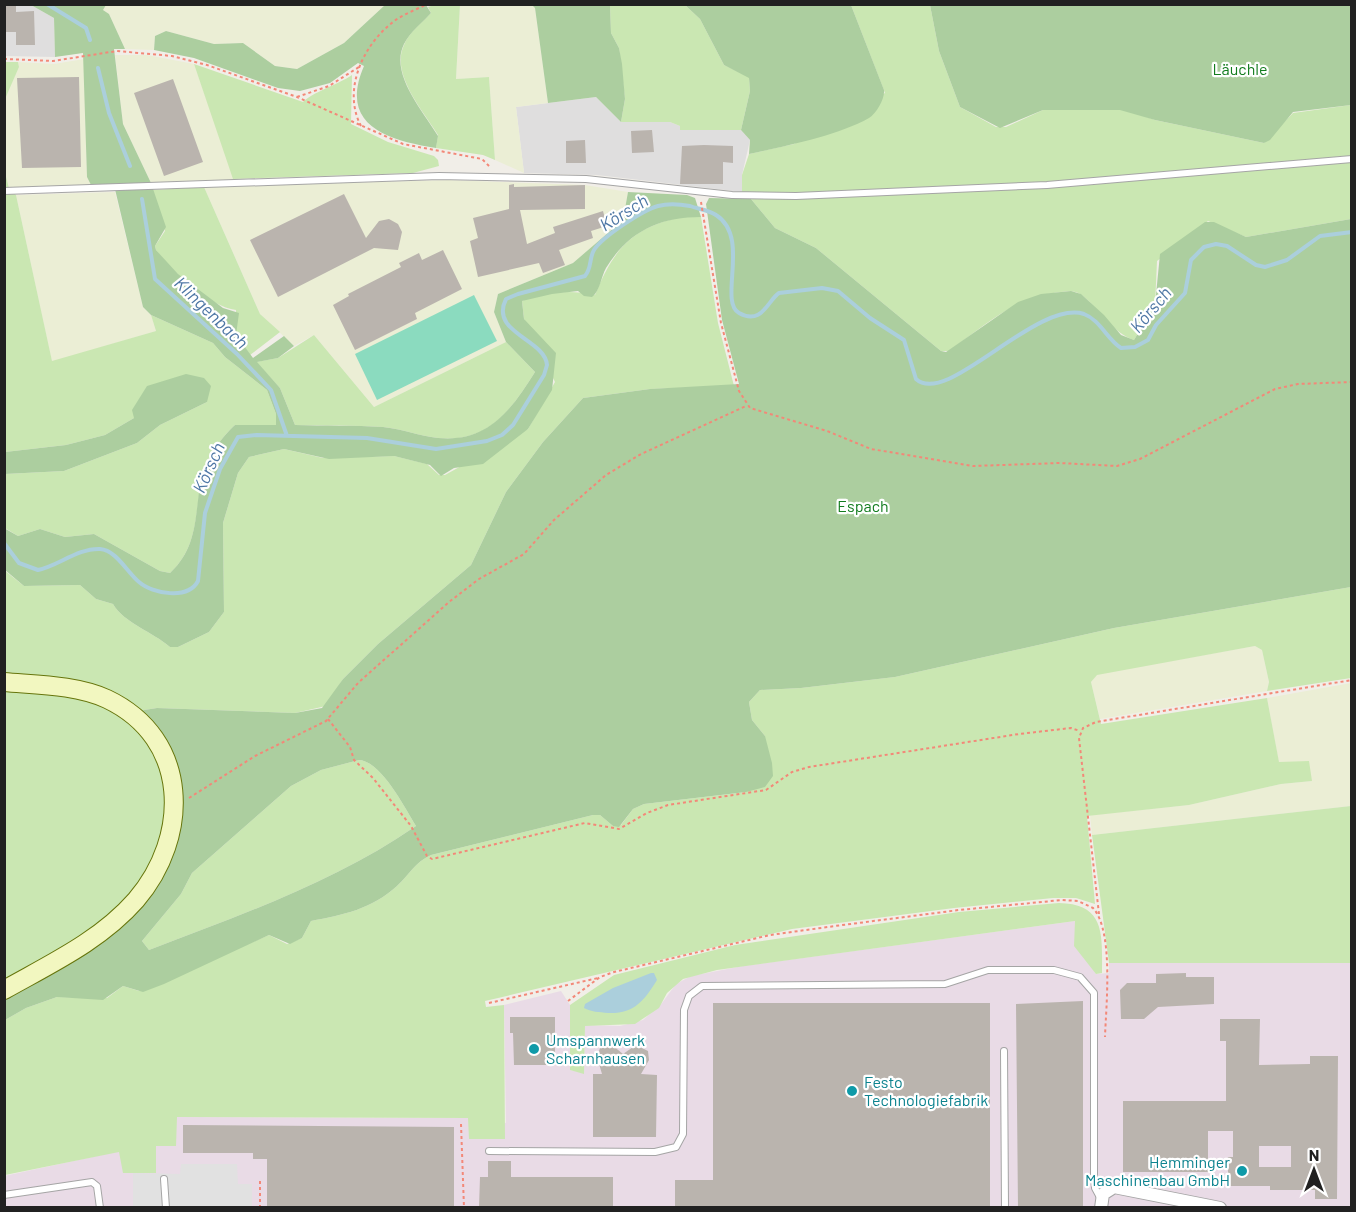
<svg xmlns="http://www.w3.org/2000/svg" width="1356" height="1212" viewBox="0 0 1356 1212" font-family="Barlow,sans-serif">
	<style>
		.residential { fill: #dfdede }
		.industrial { fill: #e9dbe6 }
		.farmland { fill: #ebeed5 }
		.grass { fill: #cae7b2 }
		.forest { fill: #acce9f; fill-rule: evenodd }
		.pitch { fill: #8bdbbf }
		.parking { fill: #e1e1e1 }
		.water { fill: #abcfdc }
		.lines { fill: none; stroke-linecap: round; stroke-linejoin: round }
		.stream { stroke: #abcfdc; stroke-width: 4 }
		.building { fill: #bab4ae; fill-rule: evenodd }
		.service-casing { stroke: #a5a5a5; stroke-width: 8 }
		.minor-casing { stroke: #a5a5a5; stroke-width: 14 }
		.secondary-casing { stroke: #66750b; stroke-width: 20 }
		.path { stroke: #f38878; stroke-width: 2; stroke-dasharray: 3 3; stroke-linecap: butt }
		.service { stroke: #fff; stroke-width: 6 }
		.minor { stroke: #fff; stroke-width: 12 }
		.secondary { stroke: #f2f7c0; stroke-width: 18 }
		.culture-dot { fill: #0f9aa8; stroke: #fff; stroke-width: 2 }
		.labels { text-anchor: middle; stroke-width: 4.5; stroke-linejoin: round; paint-order: stroke }
		.park-label { font-size: 16px; fill: #127c1e; stroke: #fff }
		.culture-label { font-size: 16px; fill: #0d838f; stroke: #fff; text-anchor: start }
		.water-label { font-size: 18px; font-style: italic; fill: #4e77a5; stroke: #fff }
	</style>
	<rect width="100%" height="100%" fill="#f1eee8"/>
	<path class="residential" d="M4,5H31L54,18L55,57L5,56Z
		M596,97L621,122H670L680,126L681,130H741L750,140L742,175V192L597,175L524,173L516,107Z"/>
	<path class="industrial" d="M1075,921L1096,974L1109,973V963H1351V1207L5,1208L4,1176L120,1151L156,1173V1146L176,1117L469,1118L506,1123L504,1005L561,991L570,1005V1070L584,1073L585,1025L620,1026L643,1020L662,1003L676,984L691,976L743,966Z"/>
	<path class="farmland" d="M106,4L385,5L344,43L297,69L275,66L243,43L214,44L166,31L155,36L154,50L125,49L109,14L103,10Z
		M460,5H532L535,8L548,103L516,107L524,173L495,160L489,77L456,79Z
		M115,55H147L194,64L237,186L448,180L585,185L628,192L623,220L573,263L498,294L494,312L506,342L374,407L314,335L294,346L260,314L204,187V180L151,183L123,124Z
		M84,59L87,177L91,185L9,188L4,169V99L19,67L18,62L54,64Z
		M115,192L143,307L151,315L156,331L52,362L16,195Z
		M1255,646L1262,650L1269,682L1267,691L1100,719L1091,682L1097,674Z
		M1351,683V806L1092,835L1090,815L1189,805L1281,784L1312,781L1279,763L1267,698Z"/>
	<path class="grass" d="M434,5H460L456,79L489,77L495,160L483,155L436,148L438,135C424,112 390,74 404,45C409,32 422,23 431,13L428,7Z
		M610,5H685L700,19L724,65L749,77L750,91L741,130H680V126L670,122H621L625,99L619,48L611,33Z
		M851,5H930L939,51L960,107L996,127H1006L1043,110H1127L1155,120L1264,143L1293,113L1351,105V219L1246,237L1208,221L1157,261L1155,305L1134,340C1113,333 1100,310 1083,296C1076,290 1069,291 1061,292C1016,296 984,326 949,351H941L816,248L775,228L751,199V193L742,192V175L749,154L794,144L885,93Z
		M5,62H18L19,67L5,99Z
		M194,64L303,102C311,93 339,84 352,75L351,124L388,142L434,156L438,160L439,166L413,173L233,179Z
		M4,169L9,188L16,195L52,361L156,331L151,315L213,343L225,357L267,390L276,414V425H235C222,437 207,457 203,475C194,511 200,545 170,573L160,571L94,534L65,537L40,529L18,536L5,528V474L64,471L137,443L160,425L207,402L134,418L105,435L66,445L5,452Z
		M204,187L260,314L280,332L250,355L236,335V310C208,306 173,272 156,250L155,246L165,231L152,190Z
		M681,217H701L718,323L734,386L650,389L583,398L543,442L506,492L471,565L378,644L343,679L326,706L295,713L157,708L138,711L5,674L4,570L24,586L80,585L96,599L113,604C124,623 153,632 170,647H178L209,632L224,612L223,523L238,473L249,457L284,449L323,458L394,456L427,464L439,475H445L528,429L555,382L524,319L522,301C543,291 573,290 595,295C614,249 631,228 681,217Z
		M314,335L374,407L506,342L535,372C511,410 489,443 438,438C420,436 402,429 383,427C354,425 324,426 295,425L280,388L256,362L278,358Z
		M1351,587V678L1267,691L1269,682L1262,650L1255,646L1097,675L1091,682L1101,724L1267,698L1279,762L1309,761L1312,781L1281,784L1189,805L1087,816L1095,904L1076,898H1053L954,908L792,929L485,1001L486,1007L504,1005L505,1139H469L468,1118L177,1117L176,1146H156V1173H123L119,1152L5,1175V1020L26,1008L57,997L107,998L123,986L139,991L269,935L287,944L302,938L311,921C343,915 372,909 397,886C409,875 415,862 431,855L593,815H600L613,826L621,825L633,809L644,804L746,792L765,736L752,720L749,702L760,690L801,688L895,677L1114,628Z
		M5,689C39,693 80,692 111,710C168,743 178,804 152,860C149,867 147,875 143,881C111,926 50,955 5,983Z
		M359,760C381,761 405,808 416,826C335,882 240,915 149,950L142,941L181,894L192,873L291,786L321,770Z
		M1351,806V963H1109L1092,835Z
		M1059,903C1106,904 1102,935 1102,973L1096,974L1074,946L1075,921L717,970L683,979L667,993L659,1008L635,1024L585,1026L584,1074L570,1070V1005L614,975L735,945L959,912Z"/>
	<path class="forest" d="M31,5H106L103,10L109,14L125,49H114L123,124L151,183L166,227L155,246L156,250L178,274L223,308L239,313L236,335L253,358L284,336L294,346L278,358L257,362L280,388L295,425C324,426 354,425 383,427C402,429 420,436 438,438C488,443 512,409 535,372L506,342L494,312L498,294L573,263L623,220L628,192L687,195L695,198L701,217C659,217 628,232 606,268C601,277 600,291 592,297L584,296L578,291L552,294L522,301L524,319L556,353L552,390L528,429L483,464L454,468L441,476L430,465L394,456L329,459L284,449L249,457L238,473L223,523L224,612L209,632L178,647H170C153,632 124,623 113,604L96,599L80,585L24,586L5,570L4,528L18,536L40,529L65,537L94,534L160,571L170,573C200,545 194,511 202,475C207,457 222,437 235,425H276V414L267,390L225,357L213,343L151,315L143,307L114,185H91L87,177L83,53L55,57L54,18Z
		M385,5H426L431,13C422,23 410,32 404,44C389,74 424,112 438,136L436,148C388,140 338,126 364,66L358,63L330,83L300,91L278,88L194,58L154,50L155,36L166,31L214,44L243,43L275,66L297,69L344,43Z
		M532,5H610L611,33L619,48L622,64L625,99L621,122L596,97L548,103L535,8Z
		M685,5H851L884,90C885,98 877,113 869,118C837,136 785,146 749,154L750,140L741,130L750,91L749,78L724,65L700,19Z
		M930,5H1351V105L1293,112L1270,140L1264,143L1155,120L1120,110H1043L1000,128L960,107L939,51Z
		M709,198L751,199L775,228L816,248L941,351L946,352L1018,302L1041,294L1071,291L1081,294L1104,315L1121,335L1134,340L1155,305L1160,254L1205,222H1214L1246,237L1351,219V587L1114,628L895,677L801,688L760,690L749,702L752,720L765,736L772,763L773,776L765,787L746,792L644,804L633,809L619,827L613,826L600,815H593L431,855C415,862 409,875 397,886C372,909 343,915 311,921L302,938L290,944L269,935L164,984L143,992L123,986L103,1000L57,997L26,1008L5,1020V997L90,948L177,840L182,796L138,711L157,708L295,713L322,708L343,679L378,644L471,565L506,492L543,442L583,398L650,389L739,384L722,320L706,204ZM359,760C381,761 405,808 416,826C335,882 240,915 149,950L142,941L181,894L192,873L291,786L321,770Z
		M186,374L204,378L211,386L207,402L160,425L137,443L64,471L5,474V452L66,445L105,435L134,418L132,410L147,386Z"/>
	<path class="pitch" d="M474,295L497,341L377,400L355,354Z"/>
	<path class="parking" d="M181,1164H237L238,1184H252V1207L133,1208V1173L180,1174Z"/>
	<path class="water" d="M651,973H654L657,980C644,1001 634,1014 608,1013C599,1012 591,1012 584,1008L585,1004L613,988Z"/>
	<g class="lines">
		<path class="stream" d="M47,4L86,28L90,40
			M98,68L109,113L130,166
			M142,199L155,279L237,354L271,390L287,436
			M4,543L19,563L38,570C58,566 78,548 100,549C116,550 127,572 139,582C153,594 188,600 198,581L205,513L220,469L238,437L257,435L367,438L436,449L487,441L502,435L513,425L544,375L547,365C545,339 489,333 506,299L518,294L585,276C592,268 589,258 594,250C602,237 643,210 658,206C669,203 679,204 690,206C698,209 709,210 716,215C751,237 718,301 739,313C762,326 768,300 779,293L822,288L838,291L870,318L904,340L916,379C947,408 1036,299 1084,314C1100,320 1107,339 1121,348L1135,347L1148,340L1156,325L1185,293L1191,260L1204,247L1216,244L1227,246L1256,265L1265,267L1287,260L1320,236L1352,232"/>
	</g>
	<path class="building" d="M4,4H16V12L34,11L35,45H16V32H4Z
		M79,77L81,167L22,168L17,78Z
		M173,79L203,162L164,176L134,93Z
		M652,130L654,152L632,153L631,131Z
		M585,140L586,163H566V141Z
		M704,145L733,146V163L723,162V184H680L682,146Z
		M514,184V187L585,185V209L520,210L527,244L555,233L553,227L603,211L607,226L591,231L593,238L559,250L565,265L543,273L539,263L478,277L470,241L478,238L473,218L509,209V185Z
		M344,194L366,238L379,221L389,219L398,224L402,232L398,250L374,248L278,297L250,240Z
		M443,250L462,289L415,313L417,319L355,350L333,305L349,296L348,294L401,267L399,263L419,253L422,260Z
		M1186,973V977H1214V1004L1158,1007L1144,1019H1121L1120,990L1127,983H1156V974Z
		M1083,1001V1208H1018L1016,1004Z
		M713,1003H990V1208H675V1180H713Z
		M510,1017H555V1065H514L513,1033H510Z
		M1220,1019H1260L1259,1065L1310,1064V1056H1338L1337,1199H1315V1190H1270V1186H1228V1157H1233V1131H1208V1172H1123V1101H1226V1041H1220ZM1259,1146H1291V1167H1259Z
		M612,1045L623,1054L636,1045L648,1051L649,1060L641,1074L657,1075L656,1137H593V1074H602L597,1057L600,1048Z
		M183,1125L454,1127V1208L267,1207V1159H253V1153H183Z
		M488,1161H511V1177H613V1208H479L480,1177H488Z"/>
	<g class="lines">
		<g class="service-casing">
			<path id="service" d="M4,191L439,176L586,179L732,195L796,196L1047,185L1352,159
				M1004,1051L1005,1208
				M489,1151L655,1152L676,1147L683,1134L684,1010L689,996L702,986L945,984L988,970H1054L1080,977L1094,993V1176L1095,1188L1101,1199
				M164,1179L166,1208
				M4,1195L92,1182L97,1186L100,1208"/>
		</g>
		<g class="minor-casing">
			<path id="minor" d="M1101,1208L1103,1194L1114,1187L1220,1208"/>
		</g>
		<g class="secondary-casing">
			<path id="secondary" d="M4,682C38,685 76,685 107,699C191,739 190,837 136,900C100,941 50,964 4,990"/>
		</g>
		<path class="path" d="M4,59L53,61L117,51L172,56L207,65L297,97L403,144L482,159L491,168
			M297,97L329,86L359,67
			M361,126C342,90 363,45 393,22C403,14 416,10 427,4
			M701,202L721,323L739,391L750,408L827,431L871,449L973,466L1060,463L1117,466L1140,459L1275,389L1298,384L1352,382
			M328,719L350,747L354,760L373,778L411,826L427,856L432,859L585,823L619,829L647,813L668,805L766,790L792,772L809,767L1019,734L1071,728L1080,731
			M189,798L255,756L326,721L358,683L449,602L479,579L524,554L554,520L606,475L641,454L746,406
			M1099,914L1079,738L1083,728L1096,722L1352,680
			M568,1001L600,977L614,972L770,935L835,926L959,910L1062,900L1078,901L1093,908C1114,931 1106,1006 1105,1037
			M489,1003L598,978
			M461,1124L464,1208
			M260,1208V1179"/>
		<use href="#service" class="service"/>
		<use href="#minor" class="minor"/>
		<use href="#secondary" class="secondary"/>
	</g>
	<g class="culture-dot">
		<circle cx="534" cy="1049" r="6"/>
		<circle cx="852" cy="1091" r="6"/>
		<circle cx="1242" cy="1171" r="6"/>
	</g>
	<g class="labels">
		<g class="park-label">
			<text x="1240" y="75">Läuchle</text>
			<text x="863" y="512">Espach</text>
		</g>
		<g class="culture-label">
			<text x="546" y="1046">Umspannwerk<tspan x="546" dy="18">Scharnhausen</tspan></text>
			<text x="864" y="1088">Festo<tspan x="864" dy="18">Technologiefabrik</tspan></text>
			<text x="1230" y="1168" text-anchor="end">Hemminger<tspan x="1230" dy="18">Maschinenbau GmbH</tspan></text>
		</g>
		<g class="water-label">
			<text transform="translate(624 213) rotate(-32)" y="6">Körsch</text>
			<text transform="translate(1151 310) rotate(-50)" y="6">Körsch</text>
			<text transform="translate(211 313) rotate(44)" y="6">Klingenbach</text>
			<text transform="translate(209 468) rotate(-66)" y="6">Körsch</text>
		</g>
	</g>
	<rect width="1356" height="1212" fill="none" stroke="#212121" stroke-width="12"/>
	<g transform="translate(1314 1170)" stroke="#ffffff" stroke-width="4.5" paint-order="stroke">
	<path d="M0-4.5L10 22L0 15L-10 22Z" fill="#212121"/>
	<text y="-9" font-size="16" font-weight="bold" text-anchor="middle" fill="#212121">N</text>
	</g>
</svg>
